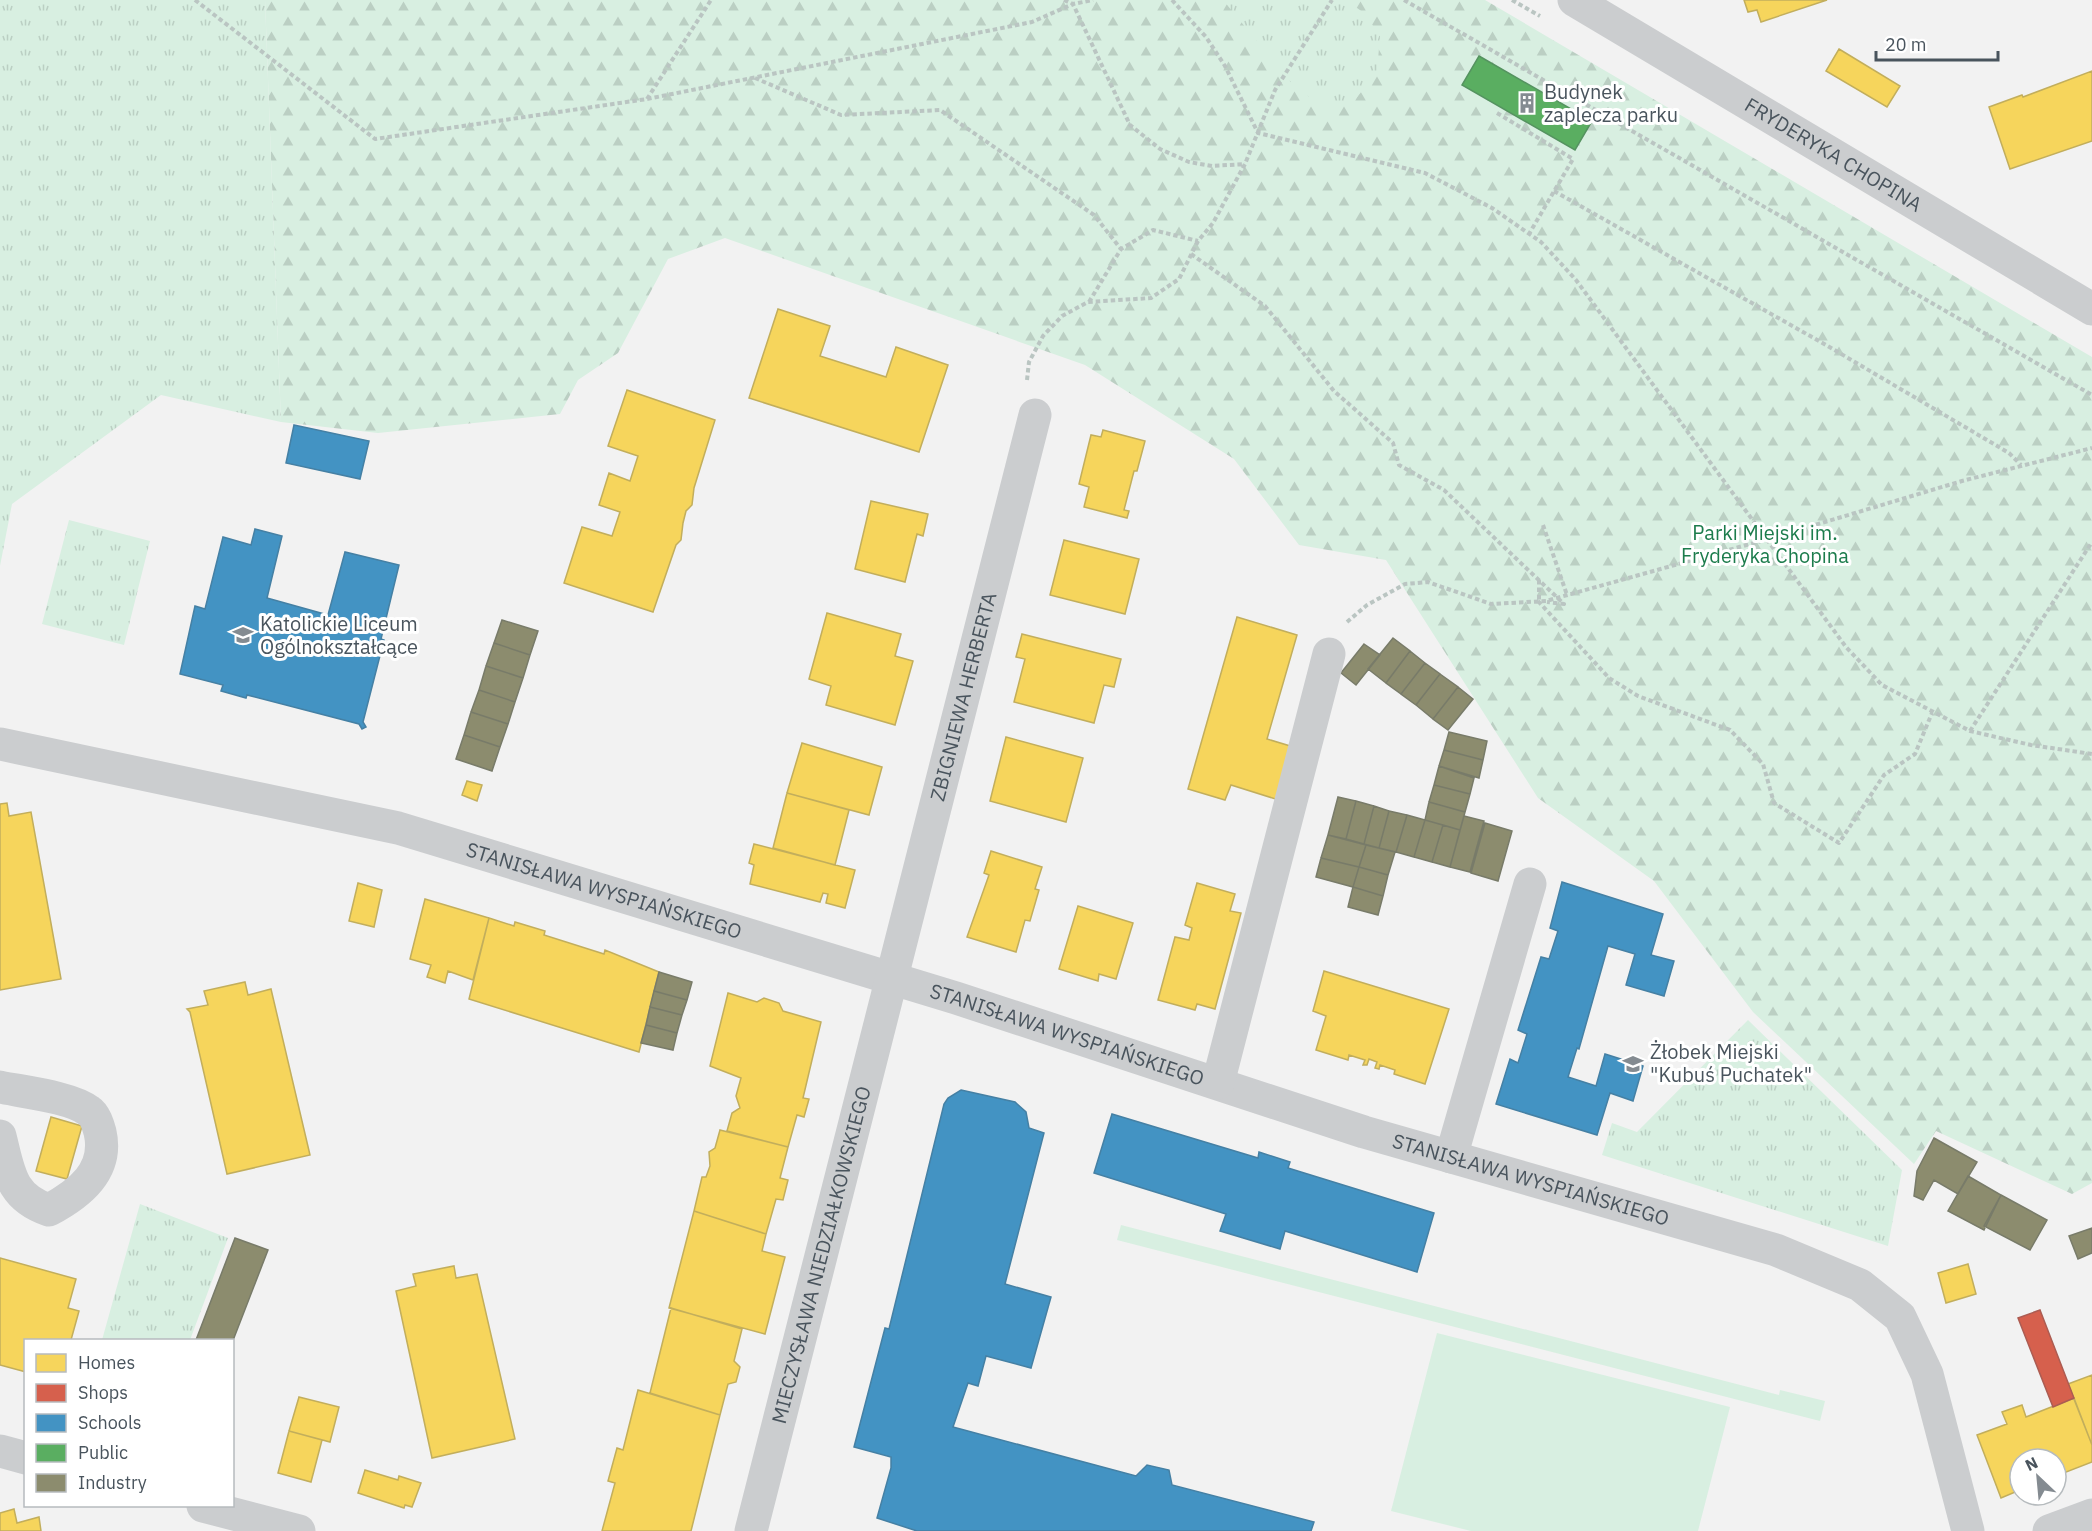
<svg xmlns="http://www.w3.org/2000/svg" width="2092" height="1531" viewBox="0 0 2092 1531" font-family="'IBM Plex Sans',sans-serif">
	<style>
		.grass { fill: #d8efe1 }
		.forest { fill: url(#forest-firs) }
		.park { fill: url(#park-tufts) }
		.homes { fill: #f6d55c; stroke: #c2ae5c; stroke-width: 1.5 }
		.shops { fill: #d6604d; stroke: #ac5c52; stroke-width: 1.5 }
		.schools { fill: #4393c3; stroke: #4580a4; stroke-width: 1.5 }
		.public { fill: #5aae61; stroke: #559360; stroke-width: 1.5 }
		.industry { fill: #8c8c6e; stroke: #787b69; stroke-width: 1.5 }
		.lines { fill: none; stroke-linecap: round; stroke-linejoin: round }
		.path { stroke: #bac5c2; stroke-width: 4; stroke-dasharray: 4.5 3; stroke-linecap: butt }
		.minor { stroke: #cbcdcf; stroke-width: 33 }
		.labels { text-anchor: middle; stroke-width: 6; stroke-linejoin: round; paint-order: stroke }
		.poi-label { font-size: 20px; fill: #49545d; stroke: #fff; text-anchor: start }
		.street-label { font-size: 20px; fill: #49545d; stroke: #fff }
		.park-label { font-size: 20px; fill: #1c7c4c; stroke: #fff }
	</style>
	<defs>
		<pattern id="forest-firs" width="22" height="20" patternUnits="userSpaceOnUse" patternTransform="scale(1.5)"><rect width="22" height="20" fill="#d8efe1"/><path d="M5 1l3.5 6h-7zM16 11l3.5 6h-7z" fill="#bbcfc3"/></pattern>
		<pattern id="park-tufts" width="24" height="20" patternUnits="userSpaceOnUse" patternTransform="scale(1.5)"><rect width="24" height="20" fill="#d8efe1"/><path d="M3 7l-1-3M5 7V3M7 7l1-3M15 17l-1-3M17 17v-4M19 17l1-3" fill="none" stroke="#bbcfc3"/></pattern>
	</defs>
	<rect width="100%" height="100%" fill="#f2f2f2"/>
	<path class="grass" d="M1121,1225L1779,1395L1780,1390L1825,1401L1820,1421L1117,1240Z
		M1437,1333L1730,1407L1698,1531H1471L1391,1511Z"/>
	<path class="forest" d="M265,0H1485L2092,357V1183L2072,1194L1936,1131L1914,1164L1753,1012L1654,881L1538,798L1386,560L1299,545L1234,459L1085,365L725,238L668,259L618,353L578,380L560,414L378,433L281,422Z"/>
	<path class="park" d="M0,0H265L281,422L161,395L12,504L0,566Z
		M1223,0H1346L1364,13L1380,36L1377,72L1354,101L1319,104L1293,85Z
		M69,520L150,541L124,645L42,624Z
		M1748,1020L1902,1170L1888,1246L1602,1155L1612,1123L1637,1132Z
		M140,1204L228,1238L190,1340H102Z"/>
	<path class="homes" d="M1744,0H1827L1761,22L1757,10L1748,12Z
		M1839,49L1900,86L1887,107L1826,71Z
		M2092,71V141L2010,169L1989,107L2022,95L2023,97Z
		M778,309L830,326L820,356L886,377L896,347L948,365L919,452L749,398Z
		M627,390L715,420L694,488L692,505L686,511L683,523L681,540L676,545L653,612L564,583L582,527L612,536L620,512L599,505L609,473L630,481L638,456L608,446Z
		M1103,430L1145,441L1137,471H1134L1124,510L1129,511L1127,518L1084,507L1089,487L1079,484L1091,435L1101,437Z
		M871,501L928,514L923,536L917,534L905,582L855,569Z
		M1064,540L1139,559L1125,614L1050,595Z
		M827,613L901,634L895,656L913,661L895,725L826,705L831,686L809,679Z
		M1237,617L1297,635L1267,739L1297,748L1282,801L1231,785L1225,800L1188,789Z
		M1022,634L1121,659L1114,687L1104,685L1094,723L1014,702L1025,659L1016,657Z
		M1006,737L1083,758L1066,822L990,801Z
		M802,743L882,767L869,815L787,793Z
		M467,781L482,785L477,801L462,795Z
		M787,793L849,810L835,865L773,848Z
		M7,803L9,816L31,812L61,979L0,990V804Z
		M754,844L855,870L845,908L826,903L828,894L823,893L820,902L750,884L754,865L749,863Z
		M991,851L1042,867L1035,889L1039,890L1030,921L1025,920L1016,952L967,937L989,875L984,873Z
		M358,883L382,890L374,927L349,921Z
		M1197,883L1235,894L1230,911L1241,913L1215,1009L1197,1004L1195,1010L1158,1000L1175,937L1189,940L1192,928L1185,925Z
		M425,899L489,918L473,980L448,971L445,983L427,977L431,965L410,959Z
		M1078,906L1133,923L1116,979L1099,974L1098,981L1059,969Z
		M489,918L514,926L515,922L545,931L544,935L604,954L605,950L659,972L639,1052L469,999Z
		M1324,971L1449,1009L1425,1084L1394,1074L1395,1070L1380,1065L1379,1069L1375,1068L1377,1062L1369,1059L1367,1065H1363L1365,1060L1349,1055L1348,1060L1316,1050L1326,1016L1313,1011Z
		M245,982L248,995L271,989L310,1155L227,1174L190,1012L187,1009L208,1005L204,991Z
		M728,993L757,1002L764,998L779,1003L783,1011L821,1022L803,1098L809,1099L804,1117L797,1115L788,1147L727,1131L732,1113L740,1108L736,1096L741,1078L710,1066Z
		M51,1117L82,1126L67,1179L36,1171Z
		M720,1130L788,1147L780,1178L788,1180L783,1200L776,1199L766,1234L694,1211L702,1177H706L710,1166L709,1152L715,1148Z
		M694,1211L766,1234L762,1251L785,1257L765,1334L669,1308Z
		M0,1258L76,1279L68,1308L79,1311L71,1340H26V1372L0,1365Z
		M1968,1264L1976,1294L1946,1303L1938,1273Z
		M454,1266L456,1278L477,1274L515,1439L432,1458L396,1291L416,1286L413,1274Z
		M671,1308L742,1329L734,1361L740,1367L736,1382L728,1384L720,1415L650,1393Z
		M2092,1375V1445L2068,1384Z
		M638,1390L720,1415L691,1531H602L615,1483L608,1481L617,1448L623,1450Z
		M299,1397L339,1407L330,1442L289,1431Z
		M2074,1398L2092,1445V1462L2056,1476V1459H2020V1490L2001,1498L1977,1435L2007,1424L2002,1412L2022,1405L2026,1417Z
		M289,1431L322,1440L311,1482L278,1473Z
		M365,1470L398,1480L399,1476L421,1483L412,1507L405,1505L404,1508L358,1493Z
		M14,1509L17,1523L39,1517L41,1531H0V1513Z"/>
	<path class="shops" d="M2040,1310L2074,1398L2053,1407L2018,1318Z"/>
	<path class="schools" d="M294,425L369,441L360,479L286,463Z
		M255,529L282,536L267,598L328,615L345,552L399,565L381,639L384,640L363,722L366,727L362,729L359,724L247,695L246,698L221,691L223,685L180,674L195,606L205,609L223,537L251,545Z
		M1562,882L1663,914L1651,955L1674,961L1664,996L1626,985L1635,954L1608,946L1579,1049L1577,1048L1568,1077L1596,1086L1605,1054L1643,1066L1633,1101L1610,1093L1597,1135L1496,1104L1510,1059L1518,1063L1527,1034L1518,1030L1541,957L1549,959L1558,931L1550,928Z
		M961,1090L1015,1102L1026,1112L1029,1128L1044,1133L1005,1284L1051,1297L1031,1368L986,1356L978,1386L968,1383L953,1427L1136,1476L1147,1465L1169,1470L1172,1485L1314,1522L1311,1531H917L877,1518L891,1468V1457L854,1447L885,1328L889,1329L944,1104L948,1098Z
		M1112,1114L1258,1158L1259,1152L1290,1162L1288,1168L1434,1213L1417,1272L1285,1231L1280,1249L1220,1231L1226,1214L1094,1173Z"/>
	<path class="public" d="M1479,56L1592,121L1575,150L1462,85Z"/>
	<path class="industry" d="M502,620L538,631L530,655L494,643Z
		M1393,638L1410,651L1386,683L1368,669Z
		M494,643L530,655L523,678L486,666Z
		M1364,644L1380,655L1356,685L1341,673Z
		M1410,651L1425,663L1401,694L1386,683Z
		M1425,663L1440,674L1416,705L1401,694Z
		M486,666L523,678L515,702L479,690Z
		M1440,674L1458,687L1433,719L1416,705Z
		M1458,687L1473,699L1448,730L1433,719Z
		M479,690L515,702L508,724L471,712Z
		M471,712L508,724L500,747L464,735Z
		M1449,732L1487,741L1483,760L1444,750Z
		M464,735L500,747L492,771L456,759Z
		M1444,750L1483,760L1479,778L1439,766Z
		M1439,766L1474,778L1470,794L1434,785Z
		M1434,785L1470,794L1465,812L1429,802Z
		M1338,797L1356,801L1346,839L1328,835Z
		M1356,801L1374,806L1364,844L1346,839Z
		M1429,802L1465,812L1460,830L1425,820Z
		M1374,806L1389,811L1379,848L1364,844Z
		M1389,811L1407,815L1396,852L1379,848Z
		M1407,815L1425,820L1414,857L1396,852Z
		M1464,816L1484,821L1470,872L1450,867Z
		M1425,820L1443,825L1432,862L1414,857Z
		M1485,823L1512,831L1498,881L1471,873Z
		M1443,825L1460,830L1450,867L1432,862Z
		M1328,835L1366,845L1359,867L1321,858Z
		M1366,845L1395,852L1388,875L1359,867Z
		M1321,858L1359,867L1353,887L1316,877Z
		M1359,867L1388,875L1383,896L1353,887Z
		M1353,887L1383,896L1378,915L1348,907Z
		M659,972L692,982L687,1000L654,991Z
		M654,991L687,1000L682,1015L650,1007Z
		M650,1007L682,1015L677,1033L646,1025Z
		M646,1025L677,1033L673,1050L641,1043Z
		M1934,1138L1977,1162L1958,1194L1934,1180L1923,1200L1914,1196L1917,1171Z
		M1968,1176L2001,1195L1984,1230L1948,1211Z
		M2001,1195L2047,1220L2030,1250L1984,1226Z
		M2092,1228V1253L2078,1259L2069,1236Z
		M235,1238L268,1250L232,1343V1340H196Z"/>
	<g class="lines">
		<path class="path" d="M195,0L375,139L647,99L1032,22L1073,4L1130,125L1160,149L1189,162L1212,166L1245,164
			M1064,0L1073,4L1093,0
			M1172,0L1206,37L1225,66L1258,133L1425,173L1492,208L1541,242L1576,280L1846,647L1882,685L1970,731L2031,745L2092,754
			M1404,0L2092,395
			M1512,0L1540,16
			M755,78L841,115L940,110L1094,215L1121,249
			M647,99L711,0
			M1497,113L1573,159L1529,234
			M1554,191L1826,345L2009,453L2021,465
			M1191,254L1265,306L1334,391L1393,443L1399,465L1444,490L1564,604L1547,602
			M1089,302L1121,249L1153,230L1198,241
			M1027,380L1029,362L1043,336L1062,316L1088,302L1151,298L1179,279L1198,241L1213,223L1245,164L1275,90L1332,0
			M1543,525L1567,595
			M1539,580V601
			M1538,601L1609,678L1638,696L1730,730L1763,764L1774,803L1839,843L1884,775L1915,754L1932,713
			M1347,622L1367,605L1405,584L1428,582L1491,604L1546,601L1768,539L1962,481L2092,448
			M1970,731L2092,542"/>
		<g class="minor">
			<path id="s1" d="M1574,0L2092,309"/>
			<path id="s2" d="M0,744L398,828L956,998L1364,1132L1776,1250L1860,1285L1900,1317L1927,1374L1968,1531"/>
			<path d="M1218,1083L1329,654"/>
			<path d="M0,1087C23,1092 71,1097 89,1111C95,1115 98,1125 100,1132C109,1171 79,1194 49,1210C10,1197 9,1171 0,1136"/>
			<path d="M1451,1157L1530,884"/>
			<path d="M0,1451L26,1458"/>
			<path d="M203,1506L299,1531"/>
			<path id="s3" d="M751,1531L1035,415"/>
			<path d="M2049,1531L2092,1515"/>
		</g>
	</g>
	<defs>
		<g id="building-bare" transform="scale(1.62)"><path d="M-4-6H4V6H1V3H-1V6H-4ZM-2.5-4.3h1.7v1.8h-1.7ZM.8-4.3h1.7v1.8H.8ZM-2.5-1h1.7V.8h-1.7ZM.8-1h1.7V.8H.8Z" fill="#848b91" stroke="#fff" stroke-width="2.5" paint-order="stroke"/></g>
		<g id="school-bare" transform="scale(1.62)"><path d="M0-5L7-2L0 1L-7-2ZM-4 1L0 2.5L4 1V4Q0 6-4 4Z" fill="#848b91" stroke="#fff" stroke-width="2.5" paint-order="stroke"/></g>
	</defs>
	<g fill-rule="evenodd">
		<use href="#building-bare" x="1527" y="103"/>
		<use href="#school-bare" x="243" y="635"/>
		<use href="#school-bare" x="1633" y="1064"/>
	</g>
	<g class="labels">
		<g class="poi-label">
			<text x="1544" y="99">Budynek<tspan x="1544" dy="23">zaplecza parku</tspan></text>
			<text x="260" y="631">Katolickie Liceum<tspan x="260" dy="23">Ogólnokształcące</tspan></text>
			<text x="1650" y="1059">Żłobek Miejski<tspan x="1650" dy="23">"Kubuś Puchatek"</tspan></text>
		</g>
		<g class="street-label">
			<text dy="7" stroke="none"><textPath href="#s1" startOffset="302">FRYDERYKA CHOPINA</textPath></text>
			<text dy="7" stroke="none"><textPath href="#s3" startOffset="861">ZBIGNIEWA HERBERTA</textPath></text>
			<text dy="7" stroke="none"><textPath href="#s2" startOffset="622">STANISŁAWA WYSPIAŃSKIEGO</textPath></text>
			<text dy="7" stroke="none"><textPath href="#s2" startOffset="1107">STANISŁAWA WYSPIAŃSKIEGO</textPath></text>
			<text dy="7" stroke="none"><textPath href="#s2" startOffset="1593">STANISŁAWA WYSPIAŃSKIEGO</textPath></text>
			<text dy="7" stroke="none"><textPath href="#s3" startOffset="285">MIECZYSŁAWA NIEDZIAŁKOWSKIEGO</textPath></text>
		</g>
		<g class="park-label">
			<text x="1765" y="540">Parki Miejski im.<tspan x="1765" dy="23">Fryderyka Chopina</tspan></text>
		</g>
	</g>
	<rect x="24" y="1339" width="210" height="168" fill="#ffffff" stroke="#b6bbbe" stroke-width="1.5"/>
	<rect x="36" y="1354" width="30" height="18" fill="#f6d55c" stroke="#b6bbbe" stroke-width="1.5"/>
	<text x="78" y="1369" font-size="18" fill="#49545d">Homes</text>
	<rect x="36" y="1384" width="30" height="18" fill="#d6604d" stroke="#b6bbbe" stroke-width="1.5"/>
	<text x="78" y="1399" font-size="18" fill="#49545d">Shops</text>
	<rect x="36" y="1414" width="30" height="18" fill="#4393c3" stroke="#b6bbbe" stroke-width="1.5"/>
	<text x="78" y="1429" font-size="18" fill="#49545d">Schools</text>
	<rect x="36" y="1444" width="30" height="18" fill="#5aae61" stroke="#b6bbbe" stroke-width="1.5"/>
	<text x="78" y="1459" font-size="18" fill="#49545d">Public</text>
	<rect x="36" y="1474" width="30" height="18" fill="#8c8c6e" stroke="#b6bbbe" stroke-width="1.5"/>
	<text x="78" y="1489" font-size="18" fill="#49545d">Industry</text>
	<g transform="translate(2038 1477) rotate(334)"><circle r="28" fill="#ffffff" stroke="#b6bbbe" stroke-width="1.5"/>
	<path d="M0-4.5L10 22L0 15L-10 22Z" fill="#848b91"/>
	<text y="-9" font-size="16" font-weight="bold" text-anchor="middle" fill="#49545d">N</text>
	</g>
	<path d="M1876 51v9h122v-9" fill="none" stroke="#49545d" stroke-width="3"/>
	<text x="1885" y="51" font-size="18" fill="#49545d" stroke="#ffffff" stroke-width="4.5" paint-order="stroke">20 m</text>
</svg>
